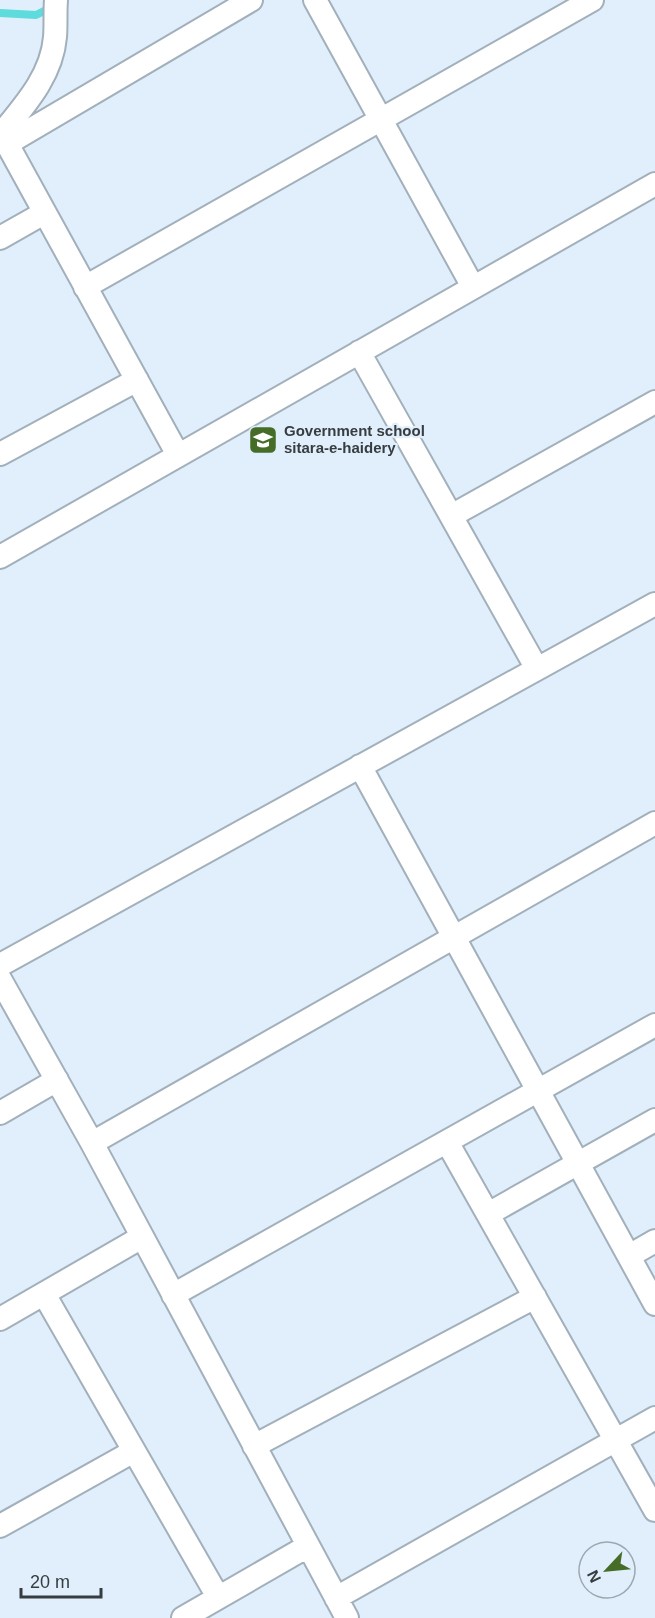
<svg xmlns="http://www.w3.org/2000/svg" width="655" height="1618" viewBox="0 0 655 1618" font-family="Arial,sans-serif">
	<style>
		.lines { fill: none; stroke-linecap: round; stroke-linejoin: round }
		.stream { stroke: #5ddbdd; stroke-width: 8 }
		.minor-casing { stroke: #a1b0bb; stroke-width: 26 }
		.minor { stroke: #fff; stroke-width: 22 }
		.labels { text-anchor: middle; stroke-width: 4.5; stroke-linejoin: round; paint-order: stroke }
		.poi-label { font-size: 15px; font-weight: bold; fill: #363c40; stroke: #e0effb; text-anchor: start }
	</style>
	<rect width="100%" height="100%" fill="#e0effb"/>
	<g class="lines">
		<path class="stream" d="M0,13L36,15L54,6"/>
		<g class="minor-casing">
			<path id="minor" d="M315,0L473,287
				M0,131L178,455
				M2,133C25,105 52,75 55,37C56,25 55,12 56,0
				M8,143L251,0
				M0,238L44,213
				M85,287L592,0
				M359,352L537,669
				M0,454L137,380
				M451,516L655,402
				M0,557L655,184
				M360,766L655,1304
				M0,965L655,604
				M0,979L92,1143L347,1618
				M0,1113L57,1080
				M447,1142L655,1510
				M92,1143L655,823
				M488,1214L655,1120
				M629,1256L655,1241
				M44,1294L218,1597
				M173,1295L655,1025
				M0,1319L142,1237
				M254,1446L535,1297
				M0,1526L134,1451
				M336,1598L655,1418
				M183,1618L308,1546"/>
		</g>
		<use href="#minor" class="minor"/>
	</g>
	<defs>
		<g id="school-square" transform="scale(1.5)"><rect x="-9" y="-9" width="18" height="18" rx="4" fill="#456d28" stroke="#e0effb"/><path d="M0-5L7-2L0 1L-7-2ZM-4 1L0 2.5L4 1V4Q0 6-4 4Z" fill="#fff"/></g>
	</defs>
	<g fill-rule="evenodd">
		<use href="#school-square" x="263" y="440"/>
	</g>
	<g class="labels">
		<g class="poi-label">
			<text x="284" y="436">Government school<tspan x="284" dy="17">sitara-e-haidery</tspan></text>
		</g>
	</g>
	<g transform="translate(607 1570) rotate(244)"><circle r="28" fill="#e0effb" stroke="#9ca7b0" stroke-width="1.5"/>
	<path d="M0-4.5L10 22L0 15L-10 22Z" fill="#456d28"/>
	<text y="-9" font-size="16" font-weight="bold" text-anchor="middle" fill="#363c40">N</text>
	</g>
	<path d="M21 1588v9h80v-9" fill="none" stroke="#363c40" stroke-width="3"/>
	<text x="30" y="1588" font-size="18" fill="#363c40" stroke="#e0effb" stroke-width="4.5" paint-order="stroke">20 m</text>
</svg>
